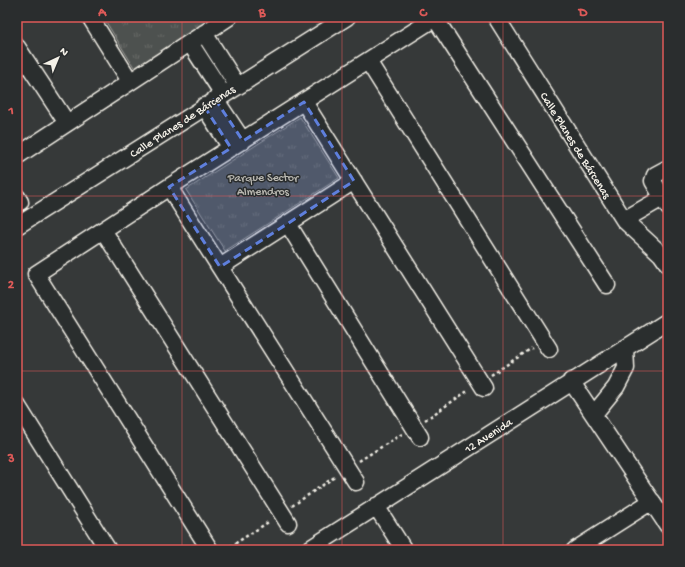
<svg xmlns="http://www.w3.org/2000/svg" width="685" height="567" viewBox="0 0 685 567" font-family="'Gochi Hand',sans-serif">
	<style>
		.grass { fill: url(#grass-tufts); stroke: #a1a19c }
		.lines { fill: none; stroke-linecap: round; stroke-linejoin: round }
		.minor-casing { stroke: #f4f1e8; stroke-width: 19 }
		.path { stroke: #f4f1e8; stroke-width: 2.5; stroke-dasharray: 3 3; stroke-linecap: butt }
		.minor { stroke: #2a2d2e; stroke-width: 16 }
		.marked { fill: #5e7fdd; fill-opacity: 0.2; stroke: #5e7fdd; stroke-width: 3; stroke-dasharray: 8 5; stroke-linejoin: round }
		.grid { fill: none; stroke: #de5a58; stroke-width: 1; stroke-opacity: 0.55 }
		.labels { text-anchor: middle; stroke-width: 3; stroke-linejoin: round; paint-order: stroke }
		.street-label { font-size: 12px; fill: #f4f1e8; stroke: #2a2d2e }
		.park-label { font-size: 12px; fill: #bab9b2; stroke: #2a2d2e }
		.neatline { fill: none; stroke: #de5a58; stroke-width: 1.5 }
		.grid-label { font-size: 13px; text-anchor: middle; font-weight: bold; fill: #de5a58 }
	</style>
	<defs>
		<pattern id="grass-tufts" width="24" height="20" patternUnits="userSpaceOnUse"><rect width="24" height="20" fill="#4e514f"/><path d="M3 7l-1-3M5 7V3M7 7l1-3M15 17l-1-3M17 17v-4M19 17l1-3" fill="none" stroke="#686a68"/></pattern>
	</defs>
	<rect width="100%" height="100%" fill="#363939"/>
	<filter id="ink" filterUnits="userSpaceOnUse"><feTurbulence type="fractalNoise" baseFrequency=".025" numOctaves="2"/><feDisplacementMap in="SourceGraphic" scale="8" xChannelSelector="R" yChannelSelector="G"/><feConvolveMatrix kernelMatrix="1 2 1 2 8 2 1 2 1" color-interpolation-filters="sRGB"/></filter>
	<g filter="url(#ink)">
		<path class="grass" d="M103,17H225L137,72Z
			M300,117L339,178L225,251L186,190Z"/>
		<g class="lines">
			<g class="minor-casing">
				<path id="minor" d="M90,17L130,81
					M496,17L624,220L661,254L668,264
					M204,33L237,85
					M190,43L223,94
					M17,47L67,123
					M368,61L549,349
					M215,99L243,141
					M304,102L484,388
					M204,106L231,148
					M17,156L229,17
					M668,168L655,175L653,181L668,207
					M169,187L356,482
					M17,197L20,202
					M624,220L662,198
					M288,224L420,437
					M17,226L347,17
					M103,230L288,523
					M220,267L354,181
					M571,381L668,526
					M17,405L108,550
					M594,414L616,387L626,368L625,348
					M376,506L404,550
					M210,550L36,274L169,187L435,18L607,285
					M308,550L668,321
					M575,550L652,501"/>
			</g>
			<path class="path" d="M491,375L532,348
				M425,420L469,390
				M359,461L402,434
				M292,506L336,476
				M225,550L270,521"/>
			<use href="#minor" class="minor"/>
		</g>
	</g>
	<path class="marked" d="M215,99L243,141L304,102L354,181L220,267L169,187L231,148L204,106Z"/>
	<path class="grid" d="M182,17V550M342,17V550M503,17V550M17,196H668M17,371H668"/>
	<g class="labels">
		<g class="street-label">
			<text transform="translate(182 121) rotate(-33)" y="4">Calle Planes de Bárcenas</text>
			<text transform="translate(576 145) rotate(58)" y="4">Calle Planes de Bárcenas</text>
			<text transform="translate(488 435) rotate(-33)" y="4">12 Avenida</text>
		</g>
		<g class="park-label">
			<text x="263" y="181">Parque Sector<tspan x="263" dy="14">Almendros</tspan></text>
		</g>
	</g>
	<rect width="685" height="567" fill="none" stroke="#2a2d2e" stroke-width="44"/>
	<g transform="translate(58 58) rotate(44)" stroke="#2a2d2e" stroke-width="3" paint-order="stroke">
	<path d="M0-3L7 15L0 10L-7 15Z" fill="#f4f1e8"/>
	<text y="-6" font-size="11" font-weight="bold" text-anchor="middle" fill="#f4f1e8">N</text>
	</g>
	<rect x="22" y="22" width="641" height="523" class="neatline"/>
	<g class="grid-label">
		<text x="102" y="16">A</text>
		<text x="262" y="16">B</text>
		<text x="423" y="16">C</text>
		<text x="583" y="16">D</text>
		<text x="11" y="114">1</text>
		<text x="11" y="288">2</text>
		<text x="11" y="462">3</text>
	</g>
</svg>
